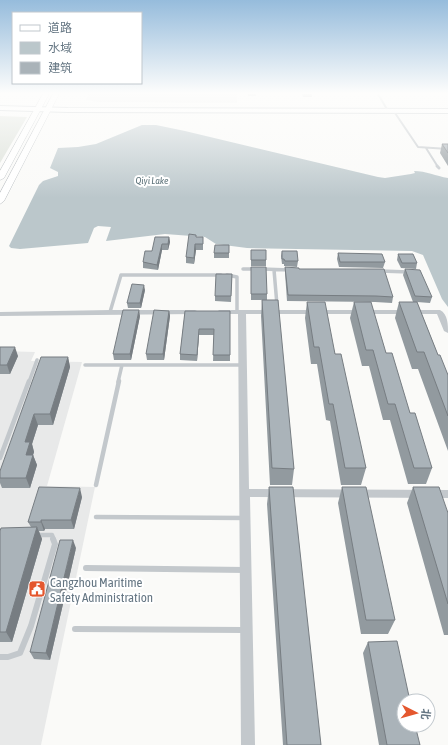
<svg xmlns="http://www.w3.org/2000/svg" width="448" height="745" viewBox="0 0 448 745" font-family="'Asap Condensed','Noto Sans SC',sans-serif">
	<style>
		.built { fill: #e8e9e9 }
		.green { fill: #dadfd7 }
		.water { fill: #bbc7cb }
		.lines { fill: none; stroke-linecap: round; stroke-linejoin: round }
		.secondary-casing { stroke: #b3babf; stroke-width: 2 }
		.primary-casing { stroke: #b5babe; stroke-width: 1 }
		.lane-far4 { stroke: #c3c8cc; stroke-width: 2 }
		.lane-far3 { stroke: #c3c8cc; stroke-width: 3 }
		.lane-far2 { stroke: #c3c8cc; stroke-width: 3.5 }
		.lane-far1 { stroke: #c3c8cc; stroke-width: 4.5 }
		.lane { stroke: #c3c8cc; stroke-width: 6 }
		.street { fill: #c3c8cc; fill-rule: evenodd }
		.secondary { fill: #fff; fill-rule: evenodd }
		.primary { fill: #fff; fill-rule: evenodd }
		.wall { fill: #929a9f }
		.shaded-wall { fill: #777d82 }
		.building { fill: #aab3b9; stroke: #777d82 }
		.labels { text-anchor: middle; stroke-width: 4; stroke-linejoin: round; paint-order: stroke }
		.far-water-label { font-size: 10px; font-style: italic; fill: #60757c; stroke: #fff }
		.near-poi-label { font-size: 13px; fill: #657683; stroke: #fff; text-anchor: start }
	</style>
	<rect width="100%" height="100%" fill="#fafaf8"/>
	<path class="built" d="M88,94H237V103L97,102L87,100L86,99Z
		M0,351L35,352L31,361L82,362L47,486L95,487L41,745H0Z"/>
	<path class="green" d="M0,116L27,117L0,163Z"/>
	<path class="water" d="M142,125H156L185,131L378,177L385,178L411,174L415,173L414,171C426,171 436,176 448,178V307L442,299L423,255L412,251L247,248L216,244L205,237L165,234L106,241L111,227L98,226L94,228L88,243L20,249L11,248L9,246L39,185L43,181L58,176V172L50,168L58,148L78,147L96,144Z"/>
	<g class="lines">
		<g class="secondary-casing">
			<path id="secondary" d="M0,106L68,108L448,109V113L68,112L0,110Z"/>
		</g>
		<g class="primary-casing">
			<path id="primary" d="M43,94H49L4,178L0,180V171Z
				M53,94H59L4,201L0,204V193Z"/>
		</g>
		<path class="lane-far4" d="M378,94L388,111
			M395,113L418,147L448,149
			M426,148L438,167"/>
		<path class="lane-far3" d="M437,166L439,168"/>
		<path class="lane-far2" d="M243,269H255
			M262,269L289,270
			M274,270L277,305
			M380,271L409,272
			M227,275L237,277V312
			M110,312L121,275H221
			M85,365H243
			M29,382L37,360
			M118,382L122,365"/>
		<path class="lane-far1" d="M0,458L29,381
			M96,485L119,381
			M96,517L245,518
			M35,535H52L54,540"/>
		<path class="lane" d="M86,568L245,570
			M75,629L244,630
			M0,657H8L20,653L31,626L55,544L53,539"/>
		<path class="street" d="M110,310H195L199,312L195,314L0,316V312Z
			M219,310H440C448,314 448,325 448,333L444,331L437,314H246L249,489L448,490V498L250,497L255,745H241L238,314H221L217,312Z"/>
		<use href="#secondary" class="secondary"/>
		<use href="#primary" class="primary"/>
	</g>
	<path class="wall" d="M248,94H256V96H248Z
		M302,94H312V97H303Z
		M442,144H448V166L440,153Z
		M169,237L170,242L168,250H162L158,270L143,268V262L152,251Z
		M196,237H203V250H196L194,264L186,263V257Z
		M229,245V258H214V253Z
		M251,250L266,260V266H251Z
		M282,251L298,261L297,267L284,266V264H282L281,256Z
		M338,253L385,262L383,268L339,267L337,259Z
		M398,254L417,263L416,269L401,268L397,260Z
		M251,267L267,294V300L294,469L292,485H270L261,316L262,300H251Z
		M285,267L299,269L393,297L392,303L375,302L287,301L285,273Z
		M405,269L432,297L430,303L417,302L438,355L448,375V451L418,369H412L395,318L399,302H413L403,275Z
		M232,274L231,302L215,301V296Z
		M145,290L141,308H128L127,303Z
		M307,302L335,354L366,468L361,485H341L330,421L326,420L317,364H311L305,318Z
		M354,302L386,353L432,468L426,484H408L390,420H383L369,366H362L350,318Z
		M169,311L170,316L164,360H147L146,354Z
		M185,311H230V361H213L214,335H199L197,361L180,360V354Z
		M140,316L131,360H114L113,354Z
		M0,347L18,356L10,374H0Z
		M68,357L70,367L53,425H38L32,444L34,452L33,455L37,465L30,488H2L0,483V471Z
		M269,487L321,745H283L267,504Z
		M342,487L395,620L388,634H361L338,503Z
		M413,487L448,513V635H444L407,503Z
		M82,497L74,529H45L44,531H39L42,539L12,642H0V531L31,527L28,522Z
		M76,548L50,660L34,659L30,652Z
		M368,642L420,745H379L363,653Z"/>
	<path class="shaded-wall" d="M169,237L170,242L168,250V244Z
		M162,244V250L158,270L157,265Z
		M195,244L196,250L194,264V258Z
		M144,285L145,290L141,308L140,303Z
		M139,310L140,316L131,360L130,354Z
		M169,311L170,316L164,360L163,354Z
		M199,329V335L197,361V355Z
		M15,347L18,356L10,374L7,365Z
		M68,357L70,367L53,425L50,414Z
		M34,414L38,425L32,444L34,452L33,455L37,465L30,488L26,478V455L25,442Z
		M80,488L82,497L74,529L71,520Z
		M41,520L45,529L44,531L41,522Z
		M37,527L42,539L12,642L6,632Z
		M73,540L76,548L50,660L46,653Z"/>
	<path class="building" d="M442,144H448V153Z
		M189,234L196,235V237H203V244H195L194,258L186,257Z
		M155,237H169L168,244H162L157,265L143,262L145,251H152Z
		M215,245H229V253H214Z
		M251,250H266V260H251Z
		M282,251H297L298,261H285L284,259H282Z
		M338,253L382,254L385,262H340Z
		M398,254H413L417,263H402Z
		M251,267H266L267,294H251Z
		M285,267L299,268V269H384L393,297L376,296L288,295Z
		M405,269L420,270L432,297L415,296Z
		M216,274H232L231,296H215Z
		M132,284L144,285L140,303H127Z
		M262,300H278L294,469L272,468Z
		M307,302H325L335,354H341L366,468H345L333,404H329L319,347H314Z
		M354,302H371L386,353H392L410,413H415L432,468H414L395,404H388L373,350H366Z
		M399,302H417L438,355H440L448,375V416L424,352H417Z
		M123,310H139L130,354H113Z
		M154,310L169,311L163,354H146Z
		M185,311H230V355H213L214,329H199L197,355L180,354Z
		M0,347H15L7,365H0Z
		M41,357H68L50,414H34L25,442H30L26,455H33L26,478H0V471Z
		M39,487L80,488L71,520H41V522H28Z
		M269,487H293L321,745H287Z
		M342,487H366L395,620H366Z
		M413,487H439L448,513V604Z
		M37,527L6,632H0V531L1,528Z
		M60,540H73L46,653L30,652Z
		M397,641L410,701H404V725H415L420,745H387L368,642Z"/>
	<linearGradient id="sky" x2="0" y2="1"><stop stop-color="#96bcdc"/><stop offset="0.47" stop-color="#fdfdfc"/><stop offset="1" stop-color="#fdfdfc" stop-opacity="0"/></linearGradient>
	<rect width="448" height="198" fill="url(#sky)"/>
	<defs>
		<g id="civic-square" transform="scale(0.9)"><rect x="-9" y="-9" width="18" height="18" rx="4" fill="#e4572e" stroke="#fff"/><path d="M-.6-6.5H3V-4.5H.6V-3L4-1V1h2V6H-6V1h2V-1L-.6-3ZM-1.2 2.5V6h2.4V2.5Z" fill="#fff"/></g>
	</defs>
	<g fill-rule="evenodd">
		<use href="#civic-square" x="37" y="589"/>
	</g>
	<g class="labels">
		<g class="far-water-label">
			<text x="152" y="184">Qiyi Lake</text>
		</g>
		<g class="near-poi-label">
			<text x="50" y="587">Cangzhou Maritime<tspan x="50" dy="15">Safety Administration</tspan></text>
		</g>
	</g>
	<rect x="12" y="12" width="130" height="72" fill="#ffffff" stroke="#c1c8cd"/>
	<rect x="20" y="25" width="20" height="6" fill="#ffffff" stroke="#c1c8cd"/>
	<text x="48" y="32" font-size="12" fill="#657683">道路</text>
	<rect x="20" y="42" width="20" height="12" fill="#bbc7cb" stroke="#c1c8cd"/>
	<text x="48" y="52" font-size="12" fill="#657683">水域</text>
	<rect x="20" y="62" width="20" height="12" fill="#aab3b9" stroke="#c1c8cd"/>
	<text x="48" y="72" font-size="12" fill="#657683">建筑</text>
	<g transform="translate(416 713) rotate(96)"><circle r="19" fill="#ffffff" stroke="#c1c8cd"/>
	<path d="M0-3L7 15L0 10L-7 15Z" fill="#e4572e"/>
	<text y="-6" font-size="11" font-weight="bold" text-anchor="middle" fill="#657683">北</text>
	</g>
</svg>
